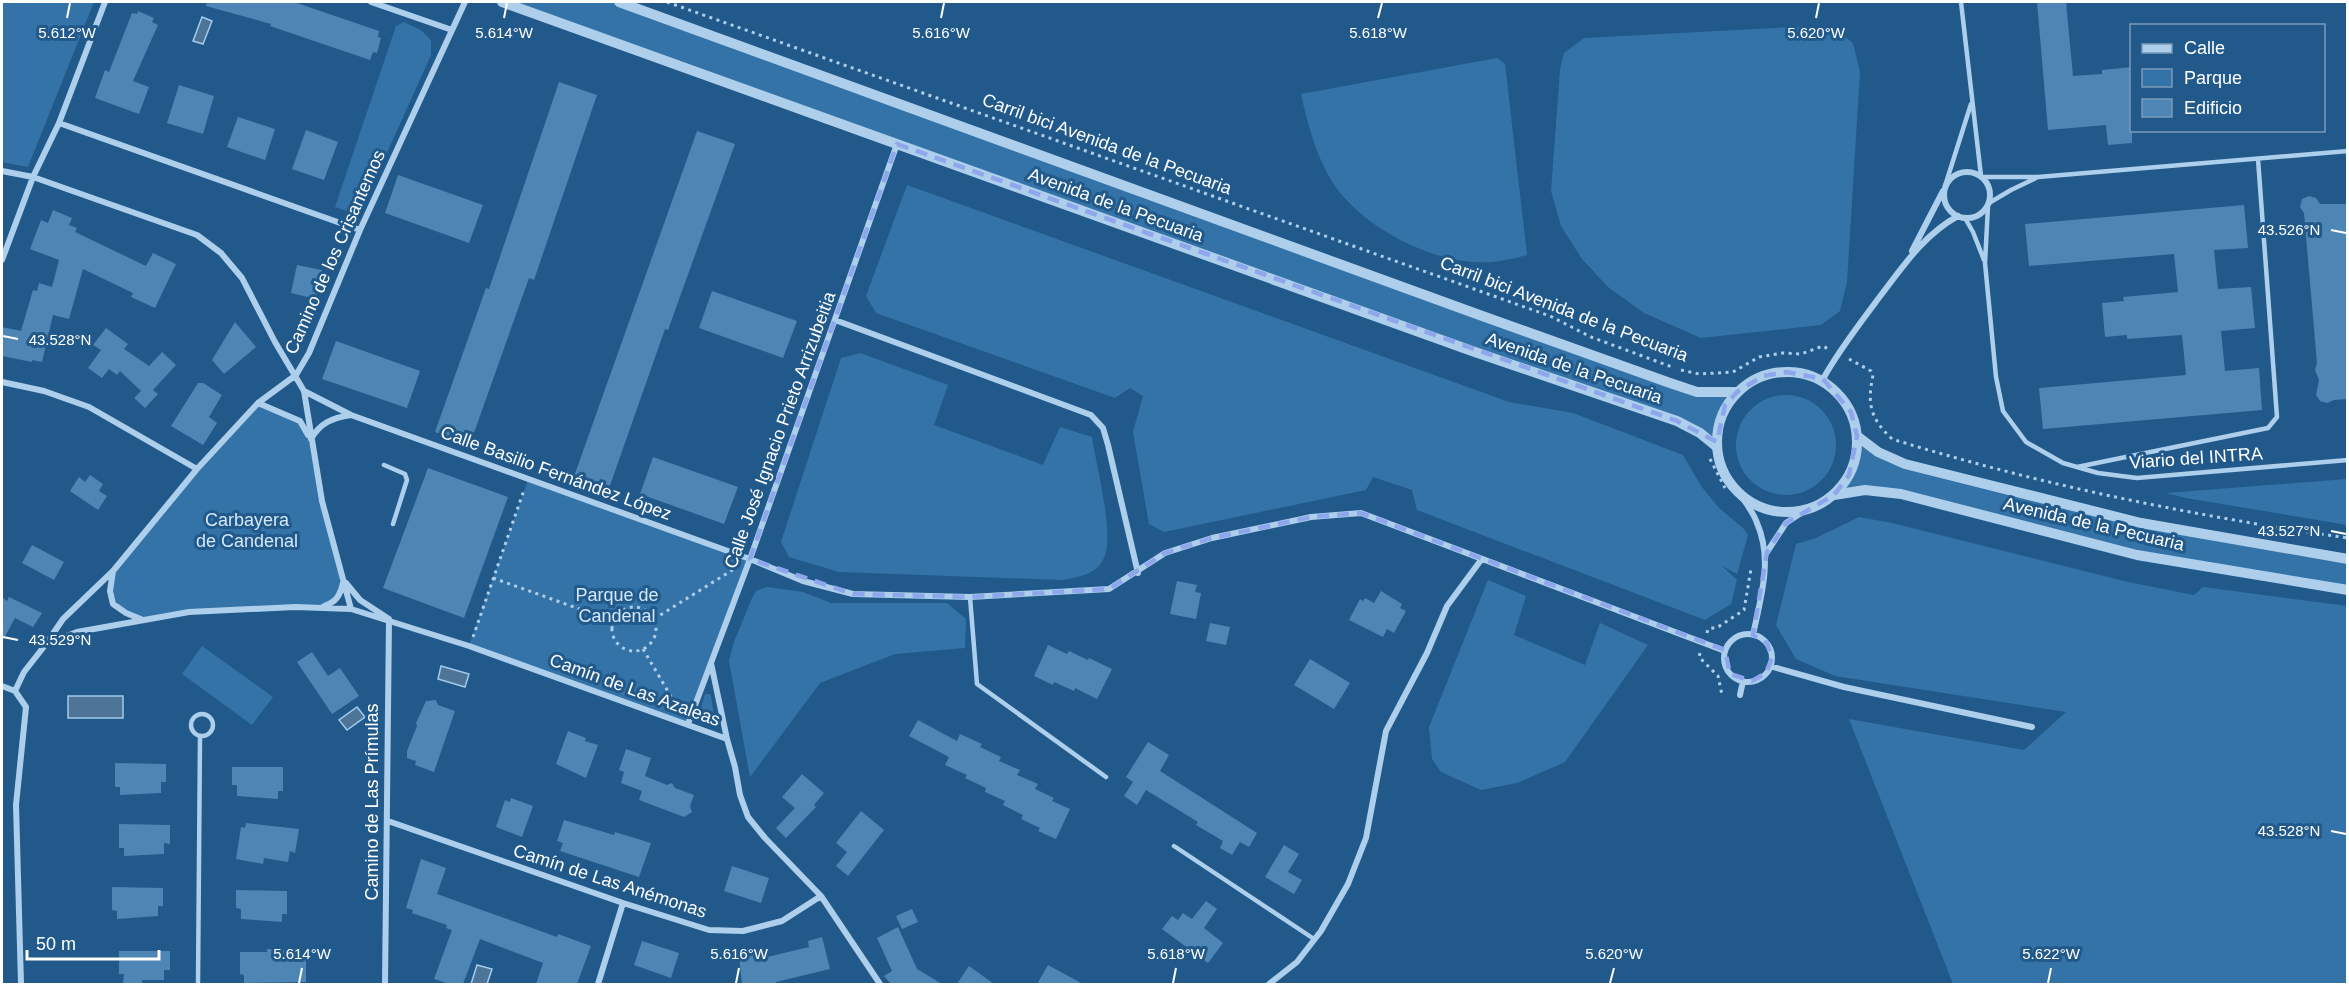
<svg xmlns="http://www.w3.org/2000/svg" width="2349" height="986" viewBox="0 0 2349 986" font-family="Arial,sans-serif">
	<style>
		.green { fill: #3473a8 }
		.water { fill: #4e7598; stroke: #a1cbec; stroke-width: 1.5 }
		.building { fill: #4d85b4 }
		.lines { fill: none; stroke-linecap: round; stroke-linejoin: round }
		.path { stroke: #adcfeb; stroke-width: 3; stroke-dasharray: 3 4.5; stroke-linecap: butt }
		.service { stroke: #adcfeb; stroke-width: 4.5 }
		.minor { stroke: #adcfeb; stroke-width: 6 }
		.tertiary { stroke: #adcfeb; stroke-width: 10 }
		.marked { fill: none; stroke: #8ea6ec; stroke-width: 4.5; stroke-dasharray: 12 8; stroke-linejoin: round }
		.ticks { fill: none; stroke: #fff; stroke-width: 2 }
		.labels { text-anchor: middle; stroke-width: 6; stroke-linejoin: round; paint-order: stroke }
		.street-label { font-size: 18px; fill: #fff; stroke: #21598b }
		.park-label { font-size: 18px; fill: #d2e7f8; stroke: #21598b }
		.ticks-label { font-size: 15px; text-anchor: middle; fill: #fff; stroke: #21598b; stroke-width: 6; stroke-linejoin: round; paint-order: stroke }
	</style>
	<rect width="100%" height="100%" fill="#21598b"/>
	<path class="green" d="M2,2H94L28,167L2,162Z
		M502,2H619L1697,392H1737C1722,409 1718,424 1716,446L1700,433Z
		M404,22L422,31L431,40V55L372,186L361,205L350,212L335,207L396,26Z
		M1813,26L1833,27L1853,43L1860,72L1847,282L1840,311L1821,325L1701,338L1644,313L1608,287L1582,259L1561,226L1551,191L1560,70L1564,53L1584,38Z
		M1497,58L1505,64L1527,255C1516,258 1503,261 1492,262C1435,266 1361,228 1331,180C1316,155 1307,122 1301,94Z
		M907,185L1509,402L1573,413L1683,455L1701,486L1719,508L1743,528L1748,535L1737,574L1722,566L1737,580L1731,604L1705,620L1417,510L1412,490L1373,477L1366,490L1164,532L1149,524L1133,432L1143,396L1130,388L1115,398L876,313L866,296Z
		M860,353L948,385L934,425L1043,465L1060,427L1092,437C1096,465 1116,538 1103,560C1095,575 1077,577 1063,580L839,572L789,557L781,542L841,358Z
		M1736 445a50 50 0 1 1 100 0a50 50 0 1 1-100 0Z
		M258,403L300,421L311,439L322,501L343,580L340,595L319,608L189,612L143,620L113,604V571Z
		M1857,436L1878,452L2141,523L2347,559V590L2137,555L1901,494L1834,495C1851,473 1854,464 1857,436Z
		M2347,479V525L2186,498L2166,493Z
		M528,480L750,559L688,724L469,646Z
		M1859,517L1892,523L2128,582L2194,595L2203,587L2347,606V984H1953L1849,719L2024,750L2066,712L1835,676L1796,659L1776,625L1796,544L1816,538Z
		M1488,580L1526,596L1514,635L1585,665L1600,623L1648,645L1565,762L1517,783L1481,790L1441,772L1432,759L1429,727Z
		M767,587L803,592L831,603H947L966,619L965,648L895,654L820,683L750,777L729,661L734,642L752,598L756,591Z
		M202,646L273,697L252,725L182,674Z
		M705,694H710L711,696L715,722L700,717L699,714Z"/>
	<path class="water" d="M202,17L212,21L203,44L193,41Z
		M441,666L469,674L465,687L438,679Z
		M68,696H123V718H68Z
		M357,707L365,717L347,730L339,720Z
		M477,965L492,969L487,984H471Z"/>
	<path class="building" d="M207,2H294L379,31L378,37L381,38L377,53L373,52L370,60L270,26L271,24L206,6Z
		M2037,2H2066L2073,76L2102,74V70L2132,67V143L2108,145L2106,125L2048,130Z
		M138,11L154,18L152,22L158,25L133,81L149,87L139,114L95,98L105,70L109,72L132,13L137,14Z
		M559,82L597,95L534,280L529,278L470,444L435,432L486,288L489,289Z
		M179,85L214,96L203,134L167,123Z
		M238,117L275,129L265,160L227,147Z
		M306,130L338,142L324,180L292,169Z
		M697,131L735,144L668,330L665,329L607,494L572,482Z
		M398,175L483,205L469,243L385,213Z
		M2309,196L2316,198L2320,204H2348V399L2334,400L2327,403L2320,401L2316,395L2319,380L2315,370L2317,363L2304,213L2300,207L2302,199Z
		M2244,205L2248,248L2214,250L2218,289L2251,287L2255,328L2221,331L2225,371L2259,368L2262,410L2043,429L2039,388L2186,375L2182,335L2127,339V335L2105,337L2102,303L2124,301L2123,297L2178,292L2174,254L2029,266L2025,224Z
		M53,210L72,218L69,225L77,228L75,232L146,266L153,253L176,264L155,308L131,297L133,293L83,269L69,319L53,315L42,362L32,360V362L2,356V327L21,331L33,290L37,291L39,283L52,287L59,260L30,249L41,220L48,223Z
		M297,265L322,270L316,299L291,293Z
		M712,291L797,321L783,358L699,328Z
		M235,322L256,347L224,374L212,360Z
		M106,328L128,344L124,349L149,366L162,352L176,365L153,390L158,394L145,408L134,398L141,391L120,371L117,375L109,369L102,378L88,368L101,350L93,345Z
		M336,341L420,371L407,408L322,379Z
		M198,383H203L222,395L209,417L217,423L203,445L171,426Z
		M653,457L738,487L724,524L640,494Z
		M428,468L508,497L464,618L383,588Z
		M90,475L103,484L99,491L107,496L98,510L70,491L79,477L85,482Z
		M32,545L64,562L54,580L22,563Z
		M1177,581L1197,585L1195,592L1201,593L1196,619L1170,614Z
		M1381,591L1402,604L1400,608L1406,611L1394,633L1387,629L1383,637L1349,620L1360,599L1363,601L1365,598L1374,603Z
		M2,597L7,601L9,597L42,613L33,627L15,618L2,642Z
		M1210,623L1230,627L1226,645L1206,641Z
		M1048,645L1067,654L1069,651L1088,660L1089,658L1112,669L1097,699L1075,688L1074,691L1054,682L1053,685L1034,676Z
		M312,652L328,676L340,668L359,696L332,714L297,662Z
		M1310,659L1350,683L1334,709L1294,685Z
		M436,700L438,705L455,711L434,772L415,765L416,761L407,758V751L417,726L416,723L426,701Z
		M918,720L957,741L960,734L982,744L980,747L1001,757L999,761L1020,770L1017,775L1038,784L1035,789L1054,798L1052,801L1070,809L1056,839L1038,831L1040,828L1021,819L1023,815L1003,805L1005,801L985,792L986,788L965,778L967,775L945,765L949,757L909,736Z
		M568,731L586,738L585,741L598,745L586,778L556,764Z
		M1148,742L1169,755L1160,771L1257,833L1249,847L1240,842L1232,855L1220,848L1223,841L1196,825L1198,822L1146,790L1137,805L1124,796L1133,782L1126,777Z
		M626,749L651,758L645,776L667,785L672,783L675,788L694,795L690,806L692,812L684,817L639,800L642,791L621,783L624,772L619,770Z
		M115,763L166,764V782H161V793L120,795V787H115Z
		M232,767H283V791H278V799L237,796V785H232Z
		M802,774L824,793L814,805L816,807L786,838L776,828L795,808L782,797Z
		M511,798L533,806L522,837L496,827L505,800L510,802Z
		M861,811L884,830L848,876L836,866L847,852L836,843Z
		M564,820L614,835L615,832L651,843L639,877L560,851L563,843L557,841Z
		M246,823L299,829L295,853L290,851L288,862L264,858L263,864L236,859L241,827L245,828Z
		M119,824L170,825V844L164,843V854L124,856V848H119Z
		M1284,845L1299,854L1288,872L1302,880L1294,894L1265,877Z
		M421,859L446,868L437,894L507,919L557,937L558,934L591,946L577,984H536L543,963L480,939L463,984H450L434,979L452,930L446,928L447,925L412,913L413,910L406,908Z
		M732,866L769,878L761,903L724,891Z
		M112,887L163,888V906H158V916L117,919V911L112,910Z
		M236,890L287,891V914H282V922L241,919V909L236,908Z
		M1206,901L1217,909L1204,928L1223,943L1208,963L1162,929L1172,916L1178,920L1183,913L1192,919Z
		M912,909L918,922L902,929L896,916Z
		M898,927L917,969L942,984H891L884,976L892,971L877,938Z
		M822,937L830,969L776,982V984H742L739,957H749V952L763,950V958L809,947L808,941Z
		M642,941L679,953L671,978L634,965Z
		M267,949L285,950V951L294,952V954H306V982L244,983V975L240,974V952H267Z
		M119,951H170V970H164V980H142V983H123L124,974H119Z
		M1048,965L1083,984H1037Z
		M969,966L994,984H957Z"/>
	<g class="lines">
		<path class="path" d="M667,2L1550,316L1591,337L1672,367
			M1849,359L1871,371L1873,375C1867,404 1870,418 1892,439C2040,485 2194,516 2348,538
			M1681,370L1699,374L1733,372L1759,357L1782,353L1801,354L1823,346L1830,350
			M1710,459L1725,488
			M493,578L613,621
			M612 629a22 22 0 1 1 44 0a22 22 0 1 1-44 0Z
			M654,619L734,569
			M1707,633L1708,629L1718,627L1744,610L1751,569
			M473,637L524,490
			M643,649L679,710
			M1700,653L1699,657L1718,676L1722,695"/>
		<path class="service" d="M1961,2L1981,176
			M1983,177H2038L2348,151
			M1945,186L1971,104
			M1989,203L2011,190L2036,178
			M1988,206L1985,263L1996,377L2003,411L2026,442L2063,463L2098,473L2137,478L2348,460
			M1965,218L1973,232L1984,260
			M384,465L405,474L407,480L393,524
			M2077,467L2268,428L2277,417L2258,159
			M970,597L977,684L1106,777
			M191 725a11 11 0 1 1 22 0a11 11 0 1 1-22 0Z
			M1174,846L1314,939
			M198,984L200,737"/>
		<path class="minor" d="M371,2L452,30
			M59,123L360,230
			M2,171L33,177L197,235L221,253L242,278L275,342L304,391L322,501L351,609
			M1944 195a23 23 0 1 1 46 0a23 23 0 1 1-46 0Z
			M1912,251L1943,191
			M2,260L33,177L59,123L105,2
			M835,320L1091,415L1103,428L1108,445L1138,573
			M1823,379C1839,350 1859,325 1878,299C1902,268 1923,235 1958,216
			M2,382L44,391L89,407L197,469
			M304,391L351,415L750,559L803,581L853,594L970,597L1109,589L1165,553L1212,538L1311,517L1361,513L1725,651
			M258,403L300,421L308,435
			M311,439C320,423 332,418 351,415
			M1737,490C1744,501 1753,511 1757,523C1773,560 1761,596 1753,635
			M1767,552L1786,523L1807,509
			M113,571L110,591L113,604L126,613L143,620
			M346,583L360,600L389,619L385,984
			M324,606C336,602 340,596 343,583
			M1724 658a24 24 0 1 1 48 0a24 24 0 1 1-48 0Z
			M46,644L63,619L113,571L197,469L258,403L296,375L309,353L360,230L465,2
			M711,663L727,739
			M1770,666L1844,687L2032,727
			M2,686L15,691L26,707L16,805L21,984
			M15,691L24,672L46,644L77,632L189,612L295,607L351,609L469,646L727,739L735,767L740,795L748,817L765,838L821,896L880,984
			M1740,695L1743,681
			M688,724L750,559L897,144
			M388,821L623,903L709,930L743,931L782,921L821,896
			M598,984L623,903
			M1269,984L1297,962L1321,931L1348,884L1366,838L1386,731L1427,653L1447,606L1481,560"/>
		<path class="tertiary" d="M502,2L1472,351L1677,421L1700,433L1716,446
			M619,2L1474,313L1670,383L1697,392H1737
			M1717 442a70 70 0 1 1 140 0a70 70 0 1 1-140 0Z
			M1857,436L1878,452L1905,464L2141,523L2348,559
			M1834,495L1865,490L1901,494L2137,555L2348,590"/>
	</g>
	<path class="marked" d="M897,144L1677,421L1717,442L1725,405L1737,392L1763,376L1787,372L1823,379L1851,412L1857,436L1849,475L1834,495L1786,523L1767,552L1753,635L1767,643L1772,658L1766,673L1752,681L1730,674L1725,650L1361,513L1311,517L1212,538L1165,553L1109,589L970,597L853,594L750,559Z"/>
	<path class="ticks" d="M67,18L70,3M504,18L507,3M941,18L944,3M1378,18L1382,3M1816,18L1819,3M2331,230L2346,233M3,336L18,339M2331,531L2346,534M3,637L18,640M2331,831L2346,834M299,983L302,968M736,983L739,968M1173,983L1176,968M1610,983L1614,968M2048,983L2051,968"/>
	<g class="labels">
		<g class="street-label">
			<text transform="translate(1107 144) rotate(20)" y="6">Carril bici Avenida de la Pecuaria</text>
			<text transform="translate(1116 205) rotate(20)" y="6">Avenida de la Pecuaria</text>
			<text transform="translate(335 252) rotate(-66)" y="6">Camino de los Crisantemos</text>
			<text transform="translate(1564 309) rotate(21)" y="6">Carril bici Avenida de la Pecuaria</text>
			<text transform="translate(1574 368) rotate(19)" y="6">Avenida de la Pecuaria</text>
			<text transform="translate(780 430) rotate(-70)" y="6">Calle José Ignacio Prieto Arrizubeitia</text>
			<text transform="translate(2196 458) rotate(-4)" y="6">Viario del INTRA</text>
			<text transform="translate(556 473) rotate(20)" y="6">Calle Basilio Fernández López</text>
			<text transform="translate(2094 524) rotate(13)" y="6">Avenida de la Pecuaria</text>
			<text transform="translate(635 690) rotate(20)" y="6">Camín de Las Azaleas</text>
			<text transform="translate(372 802) rotate(-90)" y="6">Camino de Las Prímulas</text>
			<text transform="translate(610 881) rotate(18)" y="6">Camín de Las Anémonas</text>
		</g>
		<g class="park-label">
			<text x="247" y="526">Carbayera<tspan x="247" dy="21">de Candenal</tspan></text>
			<text x="617" y="601">Parque de<tspan x="617" dy="21">Candenal</tspan></text>
		</g>
	</g>
	<g class="ticks-label">
		<text x="67" y="38">5.612°W</text>
		<text x="504" y="38">5.614°W</text>
		<text x="941" y="38">5.616°W</text>
		<text x="1378" y="38">5.618°W</text>
		<text x="1816" y="38">5.620°W</text>
		<text x="2289" y="235">43.526°N</text>
		<text x="60" y="345">43.528°N</text>
		<text x="2289" y="536">43.527°N</text>
		<text x="60" y="645">43.529°N</text>
		<text x="2289" y="836">43.528°N</text>
		<text x="302" y="959">5.614°W</text>
		<text x="739" y="959">5.616°W</text>
		<text x="1176" y="959">5.618°W</text>
		<text x="1614" y="959">5.620°W</text>
		<text x="2051" y="959">5.622°W</text>
	</g>
	<rect width="2349" height="986" fill="none" stroke="#ffffff" stroke-width="6"/>
	<rect x="2130" y="24" width="195" height="108" fill="#21598b" stroke="#7a9bb9" stroke-width="1.5"/>
	<rect x="2142" y="44" width="30" height="9" fill="#adcfeb" stroke="#7a9bb9" stroke-width="1.5"/>
	<text x="2184" y="54" font-size="18" fill="#ffffff">Calle</text>
	<rect x="2142" y="69" width="30" height="18" fill="#3473a8" stroke="#7a9bb9" stroke-width="1.5"/>
	<text x="2184" y="84" font-size="18" fill="#ffffff">Parque</text>
	<rect x="2142" y="99" width="30" height="18" fill="#4d85b4" stroke="#7a9bb9" stroke-width="1.5"/>
	<text x="2184" y="114" font-size="18" fill="#ffffff">Edificio</text>
	<path d="M27 950v9h132v-9" fill="none" stroke="#ffffff" stroke-width="3"/>
	<text x="36" y="950" font-size="18" fill="#ffffff" stroke="#21598b" stroke-width="4.5" paint-order="stroke">50 m</text>
</svg>
